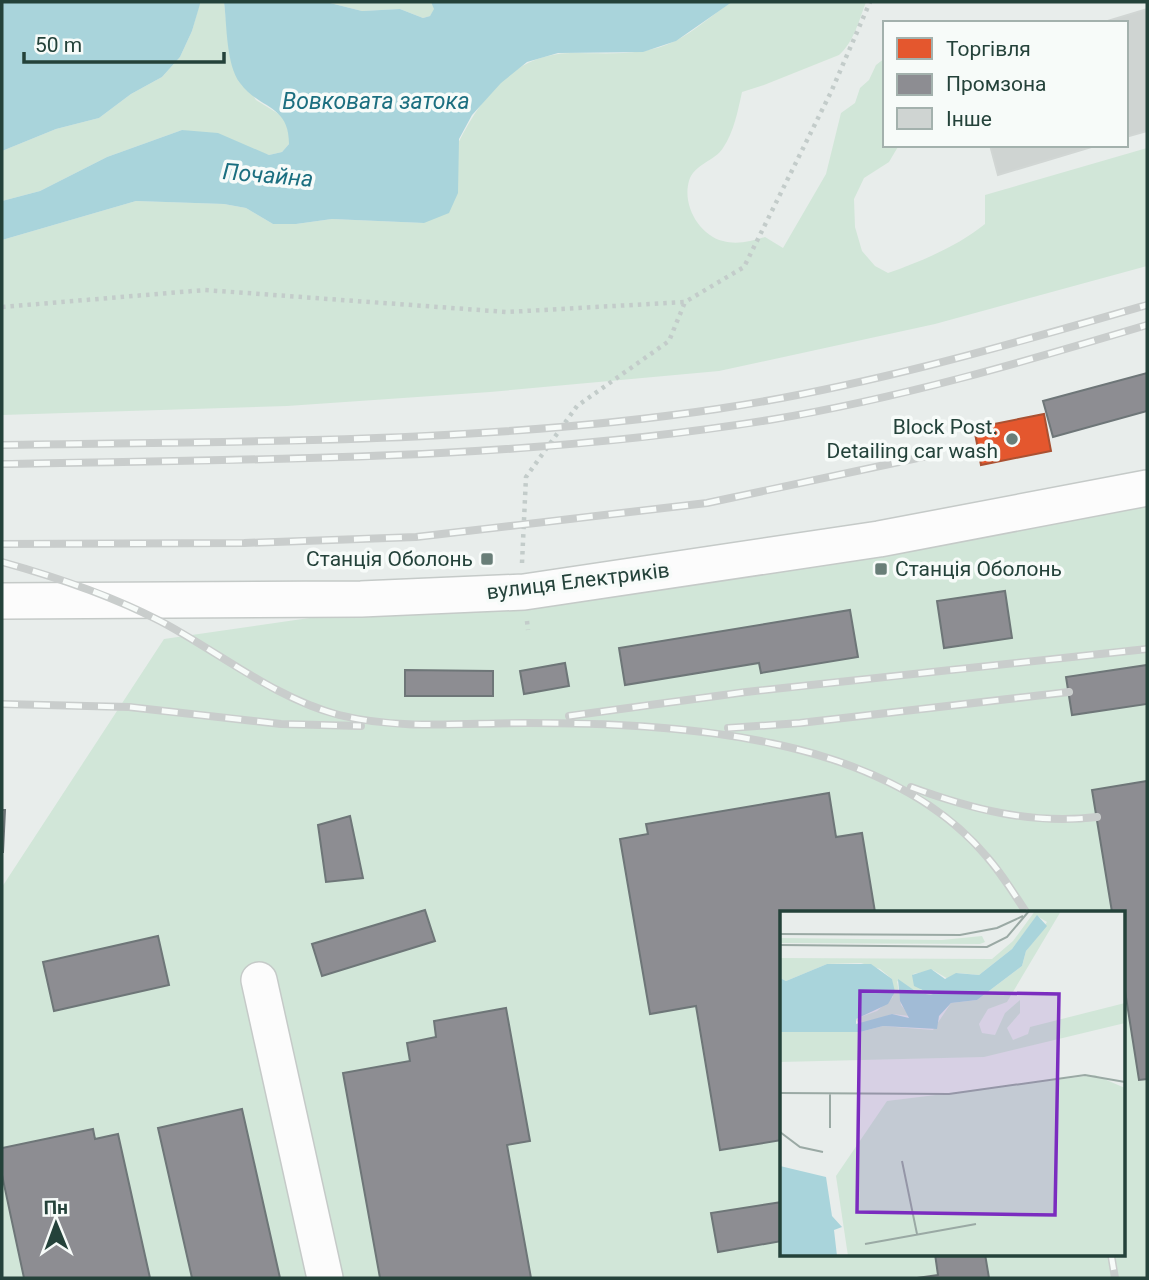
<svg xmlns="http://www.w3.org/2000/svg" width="1149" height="1280" viewBox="0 0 1149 1280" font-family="Roboto,sans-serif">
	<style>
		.green { fill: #d1e6d8; fill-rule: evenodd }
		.water { fill: #a9d4db }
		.shops { fill: #e4572e; stroke: #aa5132; stroke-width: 2 }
		.industry { fill: #8d8d92; stroke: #6e7678; stroke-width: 2 }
		.building { fill: #cfd4d2; stroke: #d1d6d4; stroke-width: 2 }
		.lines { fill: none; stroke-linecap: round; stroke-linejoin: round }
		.minor-casing { stroke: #c5cac8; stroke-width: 38 }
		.path { stroke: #c3ccca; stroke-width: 4.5; stroke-dasharray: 3.5 5; stroke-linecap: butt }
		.minor { stroke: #fcfcfc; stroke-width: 35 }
		.rail-casing { stroke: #c9cdcc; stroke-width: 8 }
		.rail { stroke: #f7fbf9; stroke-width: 5; stroke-dasharray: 16; stroke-linecap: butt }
		.poi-dot { fill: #697e78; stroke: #f7fbf9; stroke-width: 2.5 }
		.labels { text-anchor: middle; stroke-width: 7; stroke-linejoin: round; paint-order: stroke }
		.poi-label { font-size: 21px; fill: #24423a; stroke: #f7fbf9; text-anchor: end }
		.street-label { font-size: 21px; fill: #24423a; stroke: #f7fbf9 }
		.water-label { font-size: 23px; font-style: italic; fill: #1c6f80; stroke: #f7fbf9 }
		.inset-road { fill: none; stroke: #9aa9a4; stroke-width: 2 }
		.view { fill: #7b2cbf; fill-opacity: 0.15; stroke: #7b2cbf; stroke-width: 3.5 }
		.inset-edge { fill: none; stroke: #24423a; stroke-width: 3.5 }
	</style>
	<rect width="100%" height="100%" fill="#e8edeb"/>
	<path class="green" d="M200,2H224L230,57L256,100L282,116L289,129V144L282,152L269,155L182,130L107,157L40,191L2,201V151L56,129L99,118L131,94L162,77L180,57L192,31Z
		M326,2H431L435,9L430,16L423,18L400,9L362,11Z
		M732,2H866C859,20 854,42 839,55L764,85L742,92C738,110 734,132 723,148C715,161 694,164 689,181C682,205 699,235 723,241C737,245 752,241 765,237L783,248L826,174L841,113L855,103L860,88L869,80L876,65L885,58V145H899L889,162L864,178L854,199L855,227L862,251L875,266L888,273C920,262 958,246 985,224V195L1147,148V266L935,324L719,371L490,392L287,406L2,415V240L136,201L224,204L246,208L273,224H296L332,219L424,223C452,156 483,55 570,53C605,53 644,57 675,41C695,31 713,14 732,2Z
		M1147,497V1278H2V887L164,639ZM782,912H1123V1254H782Z"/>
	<path class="water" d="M2,2H200V4L192,31L180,57L162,77L131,94L99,118L56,129L2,151Z
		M224,2H326L362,11L400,9L423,18L430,16L434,9L431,2H732L676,41L643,52L558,53L527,62L501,83L472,115L459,139L458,193L449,213L424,223L332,219L296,224H273L246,208L224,204L136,201L2,240V201L40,191L107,157L182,130L218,133L269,155L282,152L289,144C289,104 260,110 240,83C226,65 227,25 224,2Z"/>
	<path class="shops" d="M1044,414L1051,451L981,465L974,428Z"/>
	<path class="industry" d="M1147,373V411L1053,437L1043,401Z
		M1005,591L1012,638L944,648L937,601Z
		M850,610L858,657L761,673L759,663L625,685L619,648Z
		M565,663L569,686L524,694L520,671Z
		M1147,665V704L1072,715L1066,677Z
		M405,670L493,671V696H405Z
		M1147,781V1079L1139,1080L1123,978V912H1112L1092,790Z
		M829,793L836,837L862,833L875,912H782V1140L720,1150L696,1006L650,1014L620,839L648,834L646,824Z
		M2,810H5L3,852H2Z
		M350,816L363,878L326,882L318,825Z
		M425,910L435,941L322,976L312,944Z
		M158,936L169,985L54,1011L43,962Z
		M506,1008L530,1141L507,1145L531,1278H380L343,1073L410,1061L407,1043L436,1037L434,1021Z
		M242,1109L280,1278H192L158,1128Z
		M93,1129L95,1139L118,1134L150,1278H24L2,1175V1148Z
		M782,1202V1241L718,1252L711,1213Z
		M935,1254H985L989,1278H917L938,1275Z"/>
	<path class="building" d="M1147,9V131L1126,137V23H1101Z
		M990,145H1098L998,175Z"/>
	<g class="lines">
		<g class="minor-casing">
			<path id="minor" d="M2,601L361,599L524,592L879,539L1147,488
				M259,980L325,1278"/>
		</g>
		<path class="path" d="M2,307L205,290L507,312L685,302L744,267L831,92L870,2
			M522,563L526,477L577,406L669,341L685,302
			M527,621L528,630"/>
		<use href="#minor" class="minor"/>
		<g class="rail-casing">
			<path id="rail" d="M2,445C240,441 481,444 717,409C864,387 1005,346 1147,305
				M2,464C258,459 516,461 769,420C897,399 1023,362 1147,325
				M2,544L244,543L416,537L707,503L927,456
				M2,562C56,577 110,595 160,621C219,652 274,698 339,715C400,730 462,723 525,723C674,723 883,733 987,857C1002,874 1014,894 1026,912
				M2,704L129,707L281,724L361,726
				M569,716L746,692L1147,649
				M728,728L800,723L1069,692
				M911,787C971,809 1032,825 1097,817
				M1111,1254L1115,1278"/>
		</g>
		<use href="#rail" class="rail"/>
	</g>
	<g class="poi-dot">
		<circle cx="1012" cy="439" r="7"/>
		<rect x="480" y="552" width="14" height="14" rx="3.5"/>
		<rect x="874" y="562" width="14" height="14" rx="3.5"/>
	</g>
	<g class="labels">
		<g class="poi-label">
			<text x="998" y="434">Block Post.<tspan x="998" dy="24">Detailing car wash</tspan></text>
			<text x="473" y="566">Станція Оболонь</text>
			<text x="895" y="576" text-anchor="start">Cтанція Оболонь</text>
		</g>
		<g class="street-label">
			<text transform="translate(578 581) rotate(-7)" y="7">вулиця Електриків</text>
		</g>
		<g class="water-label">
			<text x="376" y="109">Вовковата затока</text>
			<text transform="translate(268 175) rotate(5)" y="8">Почайна</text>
		</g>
	</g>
	<g transform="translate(780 911)">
		<rect width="345" height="345" fill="#e8edeb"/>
		<path d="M255,0H281L227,91L208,98L199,113L202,122L215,124L225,102L240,89V102L227,117L233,129L248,123L250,116L345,92V112L204,146L0,151V121H80L103,115L153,119L171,92L197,89L242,55L246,40L267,11L257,5L232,38L199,64L178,62L168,68L153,59L133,63L141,79L155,84L138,82L117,70L121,94L130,105L112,103L81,114L75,108L97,100L113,86L112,68L100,58L81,52L47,53L6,70L0,67V47L212,48L233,30ZM202,25L205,31L200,33L0,32V27L162,29ZM315,164L345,177V345H68L56,265L107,190Z" fill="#d1e6d8"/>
		<path d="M257,4L267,15L246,40L242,55L197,89L171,92L159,105L157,118L103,115L80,121H0V67L6,70L47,53H91L112,68L115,81L108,93L76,108V113L112,103L129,107L120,90L118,68L138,82L153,84L134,75L132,64L151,58L165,68L176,62L199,64L232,38ZM0,255L46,266L52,305L62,316L54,319L57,345H0Z" fill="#a9d4db"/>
		<path class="inset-road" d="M0,23L180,24L217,17L243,5M0,34L207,36L227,26L249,0M0,182L169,183L305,164L345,171M50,183V217M0,221L20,236L43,241M122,250L137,323M85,333L196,313"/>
		<path class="view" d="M80,80L279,83L275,304L77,301Z"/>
		<rect width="345" height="345" class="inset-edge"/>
	</g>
	<rect width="1149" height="1280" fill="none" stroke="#24423a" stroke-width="7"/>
	<rect x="883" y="21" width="245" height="126" fill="#f7fbf9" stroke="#a3b1ad" stroke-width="2"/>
	<rect x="897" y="38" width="35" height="21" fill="#e4572e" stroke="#a3b1ad" stroke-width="2"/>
	<text x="946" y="56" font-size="21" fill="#24423a">Торгівля</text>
	<rect x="897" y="74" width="35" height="21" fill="#8d8d92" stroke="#a3b1ad" stroke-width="2"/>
	<text x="946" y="91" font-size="21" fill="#24423a">Промзона</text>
	<rect x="897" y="108" width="35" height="21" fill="#cfd4d2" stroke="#a3b1ad" stroke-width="2"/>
	<text x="946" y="126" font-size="21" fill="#24423a">Інше</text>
	<g transform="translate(56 1224) rotate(359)" stroke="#f7fbf9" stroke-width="5" paint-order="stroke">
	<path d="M0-5L12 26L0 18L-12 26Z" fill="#24423a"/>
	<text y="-10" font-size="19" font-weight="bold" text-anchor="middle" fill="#24423a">Пн</text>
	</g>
	<path d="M24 52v10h200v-10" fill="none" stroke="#24423a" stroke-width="3.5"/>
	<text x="35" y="52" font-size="21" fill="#24423a" stroke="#f7fbf9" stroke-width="5" paint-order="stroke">50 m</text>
</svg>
